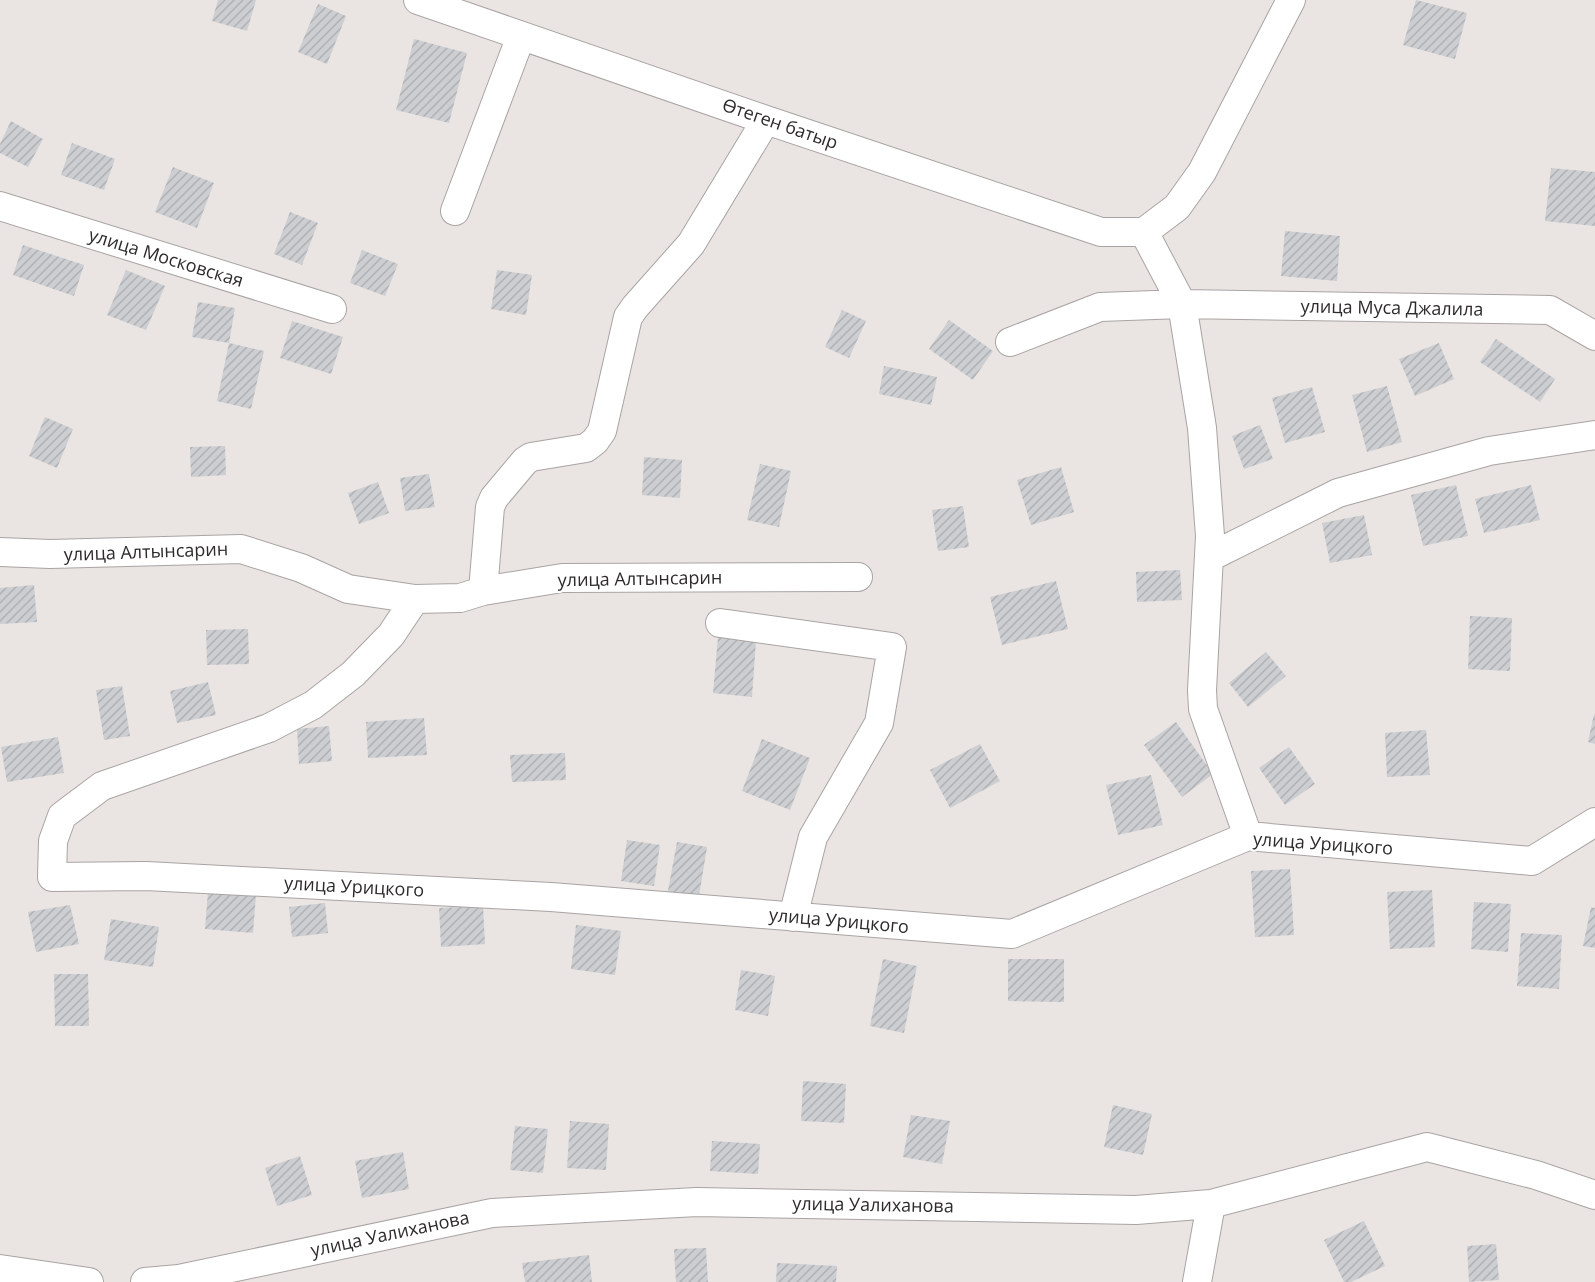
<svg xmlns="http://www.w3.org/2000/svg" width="1595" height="1282" viewBox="0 0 1595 1282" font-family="'Open Sans',sans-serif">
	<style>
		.building { fill: url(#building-hatch) }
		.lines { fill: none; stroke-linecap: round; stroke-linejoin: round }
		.minor-casing { stroke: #a9a4a3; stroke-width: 30 }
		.minor { stroke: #fff; stroke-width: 28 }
		.labels { text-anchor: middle; stroke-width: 4.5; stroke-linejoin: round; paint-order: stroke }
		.street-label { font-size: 18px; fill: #2d2b2a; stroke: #fff }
	</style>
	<defs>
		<pattern id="building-hatch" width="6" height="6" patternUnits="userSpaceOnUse" patternTransform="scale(1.5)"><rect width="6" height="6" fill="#ccced2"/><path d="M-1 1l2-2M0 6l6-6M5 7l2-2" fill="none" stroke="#b0b1b4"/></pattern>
	</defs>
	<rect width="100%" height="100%" fill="#eae5e3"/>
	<path class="building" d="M218,0H256L247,31L212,21Z
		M1416,0L1467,13L1455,59L1403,45Z
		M318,4L346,16L327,64L298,52Z
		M414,39L467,53L449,123L396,110Z
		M11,121L43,139L28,167L0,153V144Z
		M72,143L115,159L104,190L61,175Z
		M173,167L214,183L197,228L155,212Z
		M1551,168L1595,172V226L1545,221Z
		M290,212L318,223L302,265L274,254Z
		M1285,231L1340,236L1337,281L1281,276Z
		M23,245L84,265L74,296L13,275Z
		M362,250L398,264L385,296L350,283Z
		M126,270L165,286L146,330L107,315Z
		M497,270L532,275L526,315L491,309Z
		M198,302L235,308L229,343L192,337Z
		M842,310L866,321L849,358L825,347Z
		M949,320L993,351L973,380L929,349Z
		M292,321L343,337L331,374L280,358Z
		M1496,339L1555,379L1540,402L1480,362Z
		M229,343L264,351L251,409L217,401Z
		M1439,343L1454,379L1415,396L1399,359Z
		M884,366L937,377L931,405L879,394Z
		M1387,386L1402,442L1367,452L1352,395Z
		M1312,387L1325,432L1285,443L1272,398Z
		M45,417L73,429L57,468L29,456Z
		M1260,425L1273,459L1244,469L1232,436Z
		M225,446L226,475L191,477L190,447Z
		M644,457L682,460L680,498L642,495Z
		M760,464L791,471L779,527L747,520Z
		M1061,467L1074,512L1031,525L1017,480Z
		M429,474L435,507L405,511L400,478Z
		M378,482L389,513L359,524L348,493Z
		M1456,485L1468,536L1423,546L1411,495Z
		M1531,485L1540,520L1484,533L1475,499Z
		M963,506L969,547L938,551L932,510Z
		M1364,515L1372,555L1330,563L1322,523Z
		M1180,570L1182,600L1137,602L1136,572Z
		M1056,581L1068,629L1002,645L990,597Z
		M34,585L37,622L0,624V588Z
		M1470,616L1512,618L1510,671L1468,669Z
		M248,629L249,664L207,665L206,630Z
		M718,637L756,641L752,697L713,693Z
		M1266,652L1286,676L1248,707L1229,683Z
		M208,682L216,715L177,723L170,691Z
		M122,686L130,736L104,740L96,690Z
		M1594,714L1595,715V744L1588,742Z
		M424,718L427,755L368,758L366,722Z
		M1176,722L1213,774L1182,797L1144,745Z
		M329,726L332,761L299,764L297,729Z
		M1426,730L1430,775L1387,777L1385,733Z
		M58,737L64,773L7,782L1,747Z
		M762,739L810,758L790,810L742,791Z
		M980,744L1000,781L950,808L930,770Z
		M1289,747L1315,784L1285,805L1259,768Z
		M565,753L566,780L512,782L510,755Z
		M1151,775L1163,825L1118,835L1106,785Z
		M627,840L660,845L654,886L621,881Z
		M677,842L707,847L698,902L667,896Z
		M1290,869L1294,935L1255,937L1251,871Z
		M1432,890L1435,947L1390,949L1387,892Z
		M208,891L256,895L253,933L205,929Z
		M1474,902L1511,904L1508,952L1471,949Z
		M325,903L328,933L292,937L289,907Z
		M70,905L79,944L36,952L28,912Z
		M483,906L485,944L441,947L439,908Z
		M1591,907L1595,908V948L1583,946Z
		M111,919L159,927L153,967L104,960Z
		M576,925L621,931L615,975L571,969Z
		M1521,933L1562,935L1559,989L1517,986Z
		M883,959L917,966L904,1033L870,1026Z
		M1008,959H1064V1002L1008,1001Z
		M741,970L775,976L768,1016L735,1010Z
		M54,974H88L89,1026H55Z
		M803,1081L846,1084L844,1123L801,1121Z
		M1113,1105L1152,1114L1143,1155L1104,1147Z
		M911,1115L950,1121L942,1164L903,1157Z
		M570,1121L609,1124L606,1170L567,1168Z
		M515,1126L548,1129L543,1173L510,1170Z
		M712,1141L760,1144L758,1174L710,1171Z
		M403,1152L409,1189L362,1198L355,1161Z
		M300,1156L312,1195L277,1206L265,1168Z
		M1364,1221L1385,1266L1351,1282H1344L1324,1240Z
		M1496,1244L1499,1280L1469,1282L1467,1246Z
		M706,1248L708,1282H676L674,1249Z
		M589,1255L592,1282H525L522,1263Z
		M777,1263L837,1266L836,1282H776Z"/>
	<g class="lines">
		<g class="minor-casing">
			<path id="minor" d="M418,0L766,120L1101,232H1144
				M0,206L332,309
				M455,211L521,36
				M1144,232L1182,304L1202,428L1210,536L1202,690L1203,709L1248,836
				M1144,232L1177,207L1202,172L1291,0
				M1010,342L1100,307L1182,304L1550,310L1595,336
				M0,552L50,554L241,549L301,568L348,589L415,599L460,598L483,591L562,578L858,577
				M1210,557L1338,493L1489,451L1595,435
				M483,591L490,507L494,498L525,461L531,457L586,448L595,441L602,431L628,317L635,307L691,244L766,120
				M415,599L391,635L353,674L313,705L269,728L102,786L62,816L53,841L52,877L146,876L551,897L1012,934L1248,836L1532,861L1595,822
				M720,623L892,647L879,723L813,837L793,917
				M0,1269L89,1282
				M145,1282L179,1279L492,1213L697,1202L1136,1210L1211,1204L1427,1147L1536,1175L1595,1195
				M1197,1282L1211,1204"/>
		</g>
		<use href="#minor" class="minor"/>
	</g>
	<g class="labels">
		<g class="street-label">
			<text transform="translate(780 124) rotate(19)" y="6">Өтеген батыр</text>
			<text transform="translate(166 258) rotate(17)" y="6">улица Московская</text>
			<text transform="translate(1392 308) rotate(1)" y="6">улица Муса Джалила</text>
			<text transform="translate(146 552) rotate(-2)" y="6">улица Алтынсарин</text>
			<text transform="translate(640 579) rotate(-1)" y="6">улица Алтынсарин</text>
			<text transform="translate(1323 844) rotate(4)" y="6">улица Урицкого</text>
			<text transform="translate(354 887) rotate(3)" y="6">улица Урицкого</text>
			<text transform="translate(839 921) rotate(5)" y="6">улица Урицкого</text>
			<text transform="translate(873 1205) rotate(1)" y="6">улица Уалиханова</text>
			<text transform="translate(390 1234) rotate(-12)" y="6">улица Уалиханова</text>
		</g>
	</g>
</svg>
